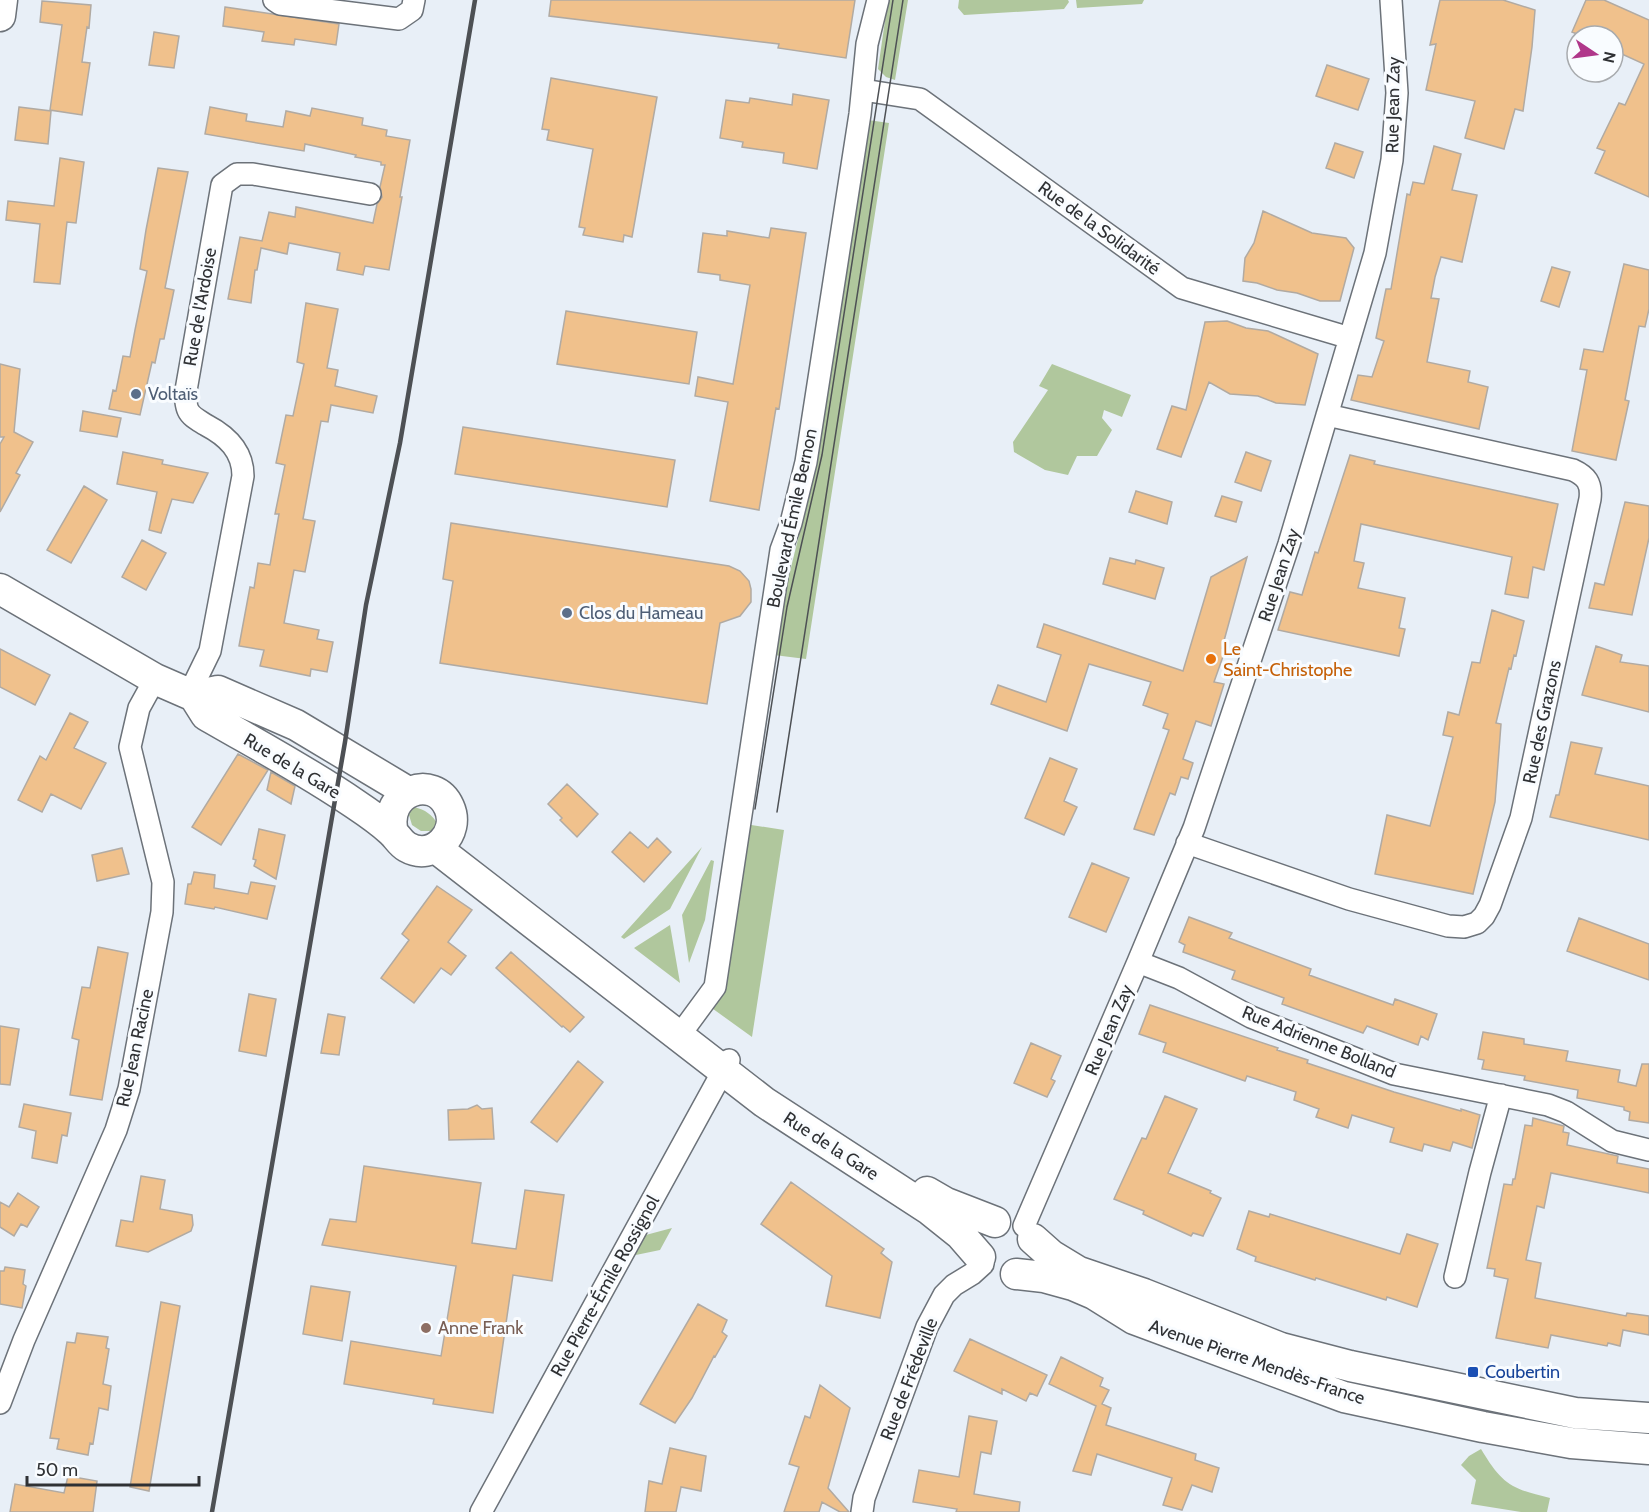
<svg xmlns="http://www.w3.org/2000/svg" width="1649" height="1512" viewBox="0 0 1649 1512" font-family="Cabin,sans-serif">
	<style>
		.green { fill: #b0c79d }
		.building { fill: #f0c18c; stroke: #b1aaa2; stroke-width: 1.5 }
		.lines { fill: none; stroke-linecap: round; stroke-linejoin: round }
		.street-casing { stroke: #6c7279; stroke-width: 24 }
		.secondary-casing { stroke: #6c7279; stroke-width: 33 }
		.street { stroke: #fff; stroke-width: 21 }
		.secondary { stroke: #fff; stroke-width: 30 }
		.tram { stroke: #4d5054; stroke-width: 1.5 }
		.rail { stroke: #4d5054; stroke-width: 4.5 }
		.service-dot { fill: #5c6f8a; stroke: #f9fcff; stroke-width: 2 }
		.food-dot { fill: #e8710a; stroke: #f9fcff; stroke-width: 2 }
		.education-dot { fill: #8d6e63; stroke: #f9fcff; stroke-width: 2 }
		.transit-dot { fill: #1a4fb4; stroke: #f9fcff; stroke-width: 2 }
		.labels { text-anchor: middle; stroke-width: 6; stroke-linejoin: round; paint-order: stroke }
		.street-label { font-size: 18px; fill: #2f3134; stroke: #f9fcff }
		.service-label { font-size: 18px; fill: #4e5e75; stroke: #f9fcff; text-anchor: start }
		.food-label { font-size: 18px; fill: #c56008; stroke: #f9fcff; text-anchor: start }
		.education-label { font-size: 18px; fill: #785e54; stroke: #f9fcff; text-anchor: start }
		.transit-label { font-size: 18px; fill: #164399; stroke: #f9fcff; text-anchor: start }
	</style>
	<rect width="100%" height="100%" fill="#e8eff7"/>
	<path class="green" d="M888,0H908L895,80L886,77L878,69Z
		M959,0H1068L1069,2L1064,9L964,15L958,8Z
		M1076,0H1144L1142,4L1077,8Z
		M868,120L889,123L806,659L774,655L783,600L814,474L824,419Z
		M1052,364L1131,395L1122,417L1104,410L1102,418L1112,430L1097,456H1077L1068,475L1045,470L1014,452L1013,442L1048,390L1039,386Z
		M414,807C426,810 431,814 438,824L434,831H421L412,825L409,815L411,809Z
		M745,824L784,830L752,1037L709,1006Z
		M702,847L670,909L624,939L621,937Z
		M711,860L714,861L705,920L689,963L682,915Z
		M670,925L680,983L634,948Z
		M672,1228L660,1250L631,1256L642,1236Z
		M1481,1449C1502,1484 1511,1489 1550,1498L1547,1512H1521L1471,1504L1476,1480L1461,1465L1469,1456Z"/>
	<path class="building" d="M551,0H855L846,58L778,48L779,44L549,16Z
		M1440,0H1503L1535,10L1532,47L1523,111L1515,109L1504,149L1465,138L1475,101L1426,90L1436,44L1430,45Z
		M1586,0H1604L1649,20V197L1595,173L1605,151L1597,148L1619,103L1625,105L1644,64L1613,50V36H1582L1572,32Z
		M42,1L91,5L89,28L87,27L82,62L90,63L82,115L50,110L62,25L40,22Z
		M225,7L339,24L336,45L295,39L294,45L262,41L264,32L223,26Z
		M154,32L179,36L174,68L149,65Z
		M1327,65L1369,79L1358,110L1316,96Z
		M551,78L657,97L632,237L624,235L623,242L583,235L585,228L579,227L593,149L547,140L549,130L542,129Z
		M793,94L829,100L817,169L783,163L784,153L742,147L743,142L720,138L726,100L749,103L750,98L792,105Z
		M19,107L51,111L48,144L15,140Z
		M210,107L247,114L246,121L283,127L286,111L310,116L312,108L363,118L362,125L387,130L386,136L410,140L400,197H402L389,270L365,266L363,275L337,270L340,253L289,243L287,254L261,248L257,270H255L251,303L228,299L240,237L262,241L269,212L295,217L296,207L373,223L377,204L382,197L380,187L385,165H381V162L355,157L356,155L305,144L304,151L205,134Z
		M1335,143L1363,152L1354,178L1326,168Z
		M1434,146L1461,154L1452,190L1477,195L1462,262L1441,257L1435,277L1431,298L1439,299L1427,362L1470,371L1468,382L1488,387L1479,429L1351,400L1358,375L1372,377L1384,341L1376,338L1386,289H1391L1407,194L1410,195L1413,182L1424,184Z
		M60,158L84,162L76,223L67,222L60,284L34,282L40,224L6,220L8,201L54,206Z
		M158,168L188,172L165,288L174,290L164,339H160L155,363L152,362L140,415L109,409L113,390L116,391L123,356L130,357L135,330L147,271L140,269L146,230Z
		M1263,211L1312,233L1346,238L1354,248L1340,301H1320L1297,293L1277,290L1257,283L1243,281L1245,258L1254,243Z
		M771,228L806,233L779,409L776,408L759,510L710,501L728,402L695,396L698,377L733,384L750,285L720,280V275L698,272L703,233L727,236V231L769,238Z
		M1624,264L1649,270V309L1645,327L1639,326L1625,400L1629,401L1616,460L1572,451L1587,370L1580,369L1584,349L1603,352Z
		M1552,267L1570,272L1559,307L1541,301Z
		M306,303L338,309L327,368L338,370L335,386L377,396L373,413L331,405L328,422L321,421L303,519L315,521L305,572L294,570L284,623L319,630L317,639L333,642L327,672L311,669L310,676L260,666L264,650L239,646L250,587L254,588L258,563L270,565L279,514H275L285,465L276,463L286,415L293,416L304,364L297,362Z
		M566,311L697,332L689,384L557,364Z
		M1227,321L1246,328L1268,331L1318,354L1305,405L1276,403L1258,396L1230,394L1209,382L1181,457L1157,449L1172,406L1186,410L1205,322Z
		M0,364L20,369L14,432L33,442L16,473L20,475L0,512V444L4,437H0Z
		M83,411L121,418L117,437L80,431Z
		M463,427L675,460L667,507L455,474Z
		M123,452L163,460L162,464L208,473L193,503L172,499L161,533L149,530L157,492L117,484Z
		M1246,452L1271,461L1261,491L1235,482Z
		M1350,455L1375,461L1374,464L1558,504L1544,570L1533,567L1528,598L1505,594L1512,557L1361,524L1354,561L1364,563L1358,588L1405,598L1399,628L1405,629L1399,656L1278,630L1290,592L1302,595L1315,552L1318,553Z
		M84,486L107,500L71,563L47,550Z
		M1136,491L1172,502L1167,524L1129,512Z
		M1222,496L1242,502L1236,522L1215,516Z
		M1625,502L1649,506V538L1632,615L1589,608L1595,583L1604,585Z
		M451,523L729,566L740,571L749,581L751,589V602L740,616L720,623L707,704L440,663L453,581L443,579Z
		M142,540L166,553L146,590L122,577Z
		M1247,557L1222,648H1226L1214,682L1224,684L1211,726L1196,721L1183,759L1193,763L1188,779L1181,777L1175,795L1170,793L1154,835L1134,829L1169,730L1163,728L1168,714L1143,705L1151,682L1089,664L1067,731L991,704L998,685L1046,702L1061,655L1037,647L1044,624L1183,671L1211,577Z
		M1110,558L1135,564L1136,560L1164,568L1155,599L1103,584Z
		M1492,610L1524,621L1516,656L1514,655L1511,669L1509,668L1496,723L1501,724L1495,802L1473,894L1375,874L1387,815L1430,826L1453,737L1443,735L1448,712L1459,715L1472,662L1480,663Z
		M1596,646L1622,655L1620,662L1649,666V712L1582,695Z
		M0,649L50,675L35,705L0,687Z
		M70,713L88,722L74,748L106,763L81,809L51,794L42,812L18,800L40,756L46,760Z
		M1571,742L1602,748L1595,774L1649,786V840L1550,817L1556,795H1559Z
		M238,754L268,770L221,845L192,827Z
		M1050,758L1077,769L1064,801L1077,807L1064,835L1025,818Z
		M271,772L295,786L291,804L267,790Z
		M567,784L598,814L577,837L560,820L562,818L548,804Z
		M259,829L285,835L276,879L254,866L256,860L253,859Z
		M630,832L648,848L657,838L671,852L644,882L612,852Z
		M122,848L129,874L97,881L92,855Z
		M1092,863L1129,878L1106,932L1069,917Z
		M194,872L215,875L214,888L248,894L251,882L275,886L267,919L215,907L214,909L185,904L188,884H191Z
		M437,886L472,910L448,942L466,956L451,975L441,968L414,1003L381,978L409,940L402,934Z
		M1189,917L1232,933L1229,938L1311,969L1309,975L1393,1005L1395,999L1437,1014L1428,1040L1421,1036L1418,1045L1367,1026L1363,1033L1282,1004L1284,998L1232,979L1235,971L1183,952L1185,945L1179,942Z
		M1579,918L1649,944V980L1567,951Z
		M98,947L128,953L102,1100L70,1095L79,1040L72,1038L82,987L90,988Z
		M511,952L584,1017L570,1032L563,1026L562,1027L496,968Z
		M249,994L276,999L266,1056L239,1051Z
		M1150,1005L1278,1048L1277,1050L1308,1060L1307,1063L1394,1092L1461,1111V1109L1480,1115L1472,1148L1453,1142L1450,1151L1424,1144L1422,1151L1390,1142L1394,1128L1352,1115L1348,1128L1316,1117L1319,1109L1294,1100L1296,1092L1247,1076L1245,1081L1163,1052L1166,1043L1139,1034Z
		M328,1014L345,1017L339,1055L321,1053Z
		M0,1026L19,1029L10,1085L0,1084Z
		M1483,1032L1524,1039V1044L1568,1051L1566,1061L1620,1070L1618,1082L1636,1086L1642,1064H1649V1123L1629,1120L1630,1112L1624,1110V1107L1577,1098L1578,1090L1524,1080L1525,1076L1482,1069L1484,1060L1478,1059Z
		M1031,1043L1061,1056L1051,1079L1055,1081L1047,1097L1014,1083Z
		M578,1061L603,1082L557,1142L531,1122Z
		M1165,1096L1197,1109L1168,1173L1211,1191L1210,1193L1221,1198L1203,1236L1193,1233L1191,1236L1143,1214L1144,1211L1114,1199L1142,1138L1146,1139Z
		M24,1104L71,1113L67,1136L62,1135L57,1163L32,1158L36,1131L19,1127Z
		M477,1105L482,1109L492,1108L494,1139L449,1140L448,1110L468,1109Z
		M1533,1118L1564,1126L1563,1132L1569,1133L1567,1145L1618,1156L1617,1163L1649,1169V1193L1551,1173L1544,1208L1537,1206L1526,1260L1541,1263L1535,1298L1626,1316L1627,1313L1649,1316V1335L1623,1330L1620,1346L1608,1343L1607,1346L1551,1335L1548,1348L1496,1338L1508,1279L1494,1276L1495,1269L1487,1268L1504,1184L1512,1185L1513,1179H1515L1525,1125L1532,1126Z
		M364,1166L481,1183L472,1243L516,1249L525,1190L564,1195L552,1281L513,1275L493,1413L433,1404L434,1399L344,1384L351,1341L441,1356L456,1266L322,1245L330,1219L356,1222Z
		M141,1176L165,1180L160,1209L192,1215L193,1225L191,1231L148,1252L116,1246L121,1220L133,1222Z
		M791,1182L884,1249L881,1253L892,1262L880,1318L826,1306L832,1276L761,1224Z
		M18,1193L39,1207L27,1227L21,1224L14,1236L0,1227V1202L9,1207Z
		M1249,1211L1269,1217L1270,1214L1400,1254L1407,1234L1438,1244L1417,1307L1387,1297L1386,1300L1316,1278L1315,1280L1255,1261L1256,1257L1237,1249Z
		M5,1267L25,1270L23,1284L26,1286L22,1308L0,1304V1271H4Z
		M311,1286L350,1292L342,1341L303,1334Z
		M161,1302L180,1306L149,1491L130,1487Z
		M698,1304L727,1320L722,1332L727,1336L715,1357L714,1356L692,1398L675,1423L640,1404Z
		M77,1333L108,1337L106,1348L109,1349L103,1384L111,1386L108,1410L99,1408L93,1444L90,1443L88,1455L57,1449L59,1439L50,1438L67,1342L75,1343Z
		M970,1339L1047,1375L1037,1396L1030,1393L1026,1401L1002,1389V1394L954,1371Z
		M1061,1357L1103,1378L1100,1386L1109,1390L1102,1404L1111,1408L1106,1425L1196,1454L1195,1460L1219,1468L1212,1492L1192,1485L1182,1510L1163,1505L1172,1478L1097,1454L1091,1475L1073,1471L1096,1406L1049,1384Z
		M820,1385L850,1408L828,1488L849,1512H840L822,1502L819,1512H784L799,1467L789,1464L805,1416L810,1418Z
		M969,1416L997,1421L991,1454L981,1452L974,1494L1020,1502L1019,1512H956L957,1509L913,1502L919,1470L959,1477Z
		M670,1448L706,1456L701,1491L681,1487L676,1512H645L649,1481L662,1484Z
		M68,1476L97,1481L93,1512H10L15,1484L64,1493Z"/>
	<g class="lines">
		<g class="street-casing">
			<path id="street" d="M274,0L280,4L399,19L412,10L414,0
				M863,90L920,99L1182,288L1350,338
				M189,694L210,651L243,476C243,451 227,436 206,425C200,421 191,417 188,410C186,406 186,400 185,396L222,185L237,174H253L370,194
				M1187,843L1349,899L1448,926L1464,927L1477,923L1484,916L1490,905L1521,818L1590,499C1592,483 1586,476 1573,470L1327,415
				M1138,962L1179,978L1251,1017L1394,1074L1548,1105L1566,1112L1612,1141L1649,1150
				M679,1036L715,987L781,550L791,523L806,462L860,114L867,44L878,0
				M1024,1226L1138,962L1194,828L1289,544L1375,253L1392,160L1397,93L1391,0
				M1455,1277L1480,1172L1501,1095
				M0,1403L24,1340L116,1130L129,1089L162,912L163,882L130,747L139,708L155,679
				M481,1512L729,1060
				M862,1512L864,1498L927,1327L944,1295L954,1285L972,1274L983,1264"/>
		</g>
		<g class="secondary-casing">
			<path id="secondary" d="M0,16L2,0
				M0,589L155,679L194,696L206,715C256,744 307,771 355,804C367,812 380,821 391,831C397,836 400,843 407,847C433,862 461,833 449,807C434,773 382,791 393,833
				M194,696L218,691L296,725L408,792
				M436,848L764,1102L930,1210L960,1234L980,1257
				M927,1192L946,1203L995,1222
				M1033,1239L1051,1255L1079,1272L1144,1294L1281,1348L1350,1366L1575,1413L1649,1418
				M1016,1274L1044,1277L1073,1285L1094,1294L1134,1319L1344,1397L1483,1427L1571,1443L1649,1449"/>
		</g>
		<use href="#street" class="street"/>
		<use href="#secondary" class="secondary"/>
		<path class="tram" d="M755,809L787,607L822,455L893,0
			M777,812L903,0"/>
		<path class="rail" d="M212,1512L345,742L366,605L400,443L475,0"/>
	</g>
	<g class="service-dot">
		<circle cx="136" cy="394" r="6"/>
		<circle cx="567" cy="613" r="6"/>
	</g>
	<circle class="food-dot" cx="1211" cy="659" r="6"/>
	<circle class="education-dot" cx="426" cy="1328" r="6"/>
	<rect class="transit-dot" x="1467" y="1366" width="12" height="12" rx="3"/>
	<g class="labels">
		<g class="street-label">
			<text transform="translate(1393 105) rotate(-89)" y="6">Rue Jean Zay</text>
			<text transform="translate(1099 228) rotate(36)" y="6">Rue de la Solidarité</text>
			<text transform="translate(200 307) rotate(-80)" y="6">Rue de l'Ardoise</text>
			<text transform="translate(792 518) rotate(-78)" y="6">Boulevard Émile Bernon</text>
			<text transform="translate(1279 575) rotate(-72)" y="6">Rue Jean Zay</text>
			<text transform="translate(1542 722) rotate(-78)" y="6">Rue des Grazons</text>
			<text transform="translate(292 766) rotate(31)" y="6">Rue de la Gare</text>
			<text transform="translate(1109 1030) rotate(-67)" y="6">Rue Jean Zay</text>
			<text transform="translate(1319 1042) rotate(22)" y="6">Rue Adrienne Bolland</text>
			<text transform="translate(135 1048) rotate(-78)" y="6">Rue Jean Racine</text>
			<text transform="translate(831 1146) rotate(33)" y="6">Rue de la Gare</text>
			<text transform="translate(605 1286) rotate(-61)" y="6">Rue Pierre-Émile Rossignol</text>
			<text transform="translate(1257 1362) rotate(19)" y="6">Avenue Pierre Mendès-France</text>
			<text transform="translate(909 1379) rotate(-69)" y="6">Rue de Frédeville</text>
		</g>
		<g class="service-label">
			<text x="148" y="400">Voltaïs</text>
			<text x="579" y="619">Clos du Hameau</text>
		</g>
		<g class="food-label">
			<text x="1223" y="655">Le<tspan x="1223" dy="21">Saint-Christophe</tspan></text>
		</g>
		<g class="education-label">
			<text x="438" y="1334">Anne Frank</text>
		</g>
		<g class="transit-label">
			<text x="1485" y="1378">Coubertin</text>
		</g>
	</g>
	<g transform="translate(1595 54) rotate(103)"><circle r="28" fill="#f9fcff" stroke="#a8abae" stroke-width="1.5"/>
	<path d="M0-4.5L10 22L0 15L-10 22Z" fill="#b0378a"/>
	<text y="-9" font-size="16" font-weight="bold" text-anchor="middle" fill="#2f3134">N</text>
	</g>
	<path d="M27 1476v9h172v-9" fill="none" stroke="#2f3134" stroke-width="3"/>
	<text x="36" y="1476" font-size="18" fill="#2f3134" stroke="#f9fcff" stroke-width="4.5" paint-order="stroke">50 m</text>
</svg>
